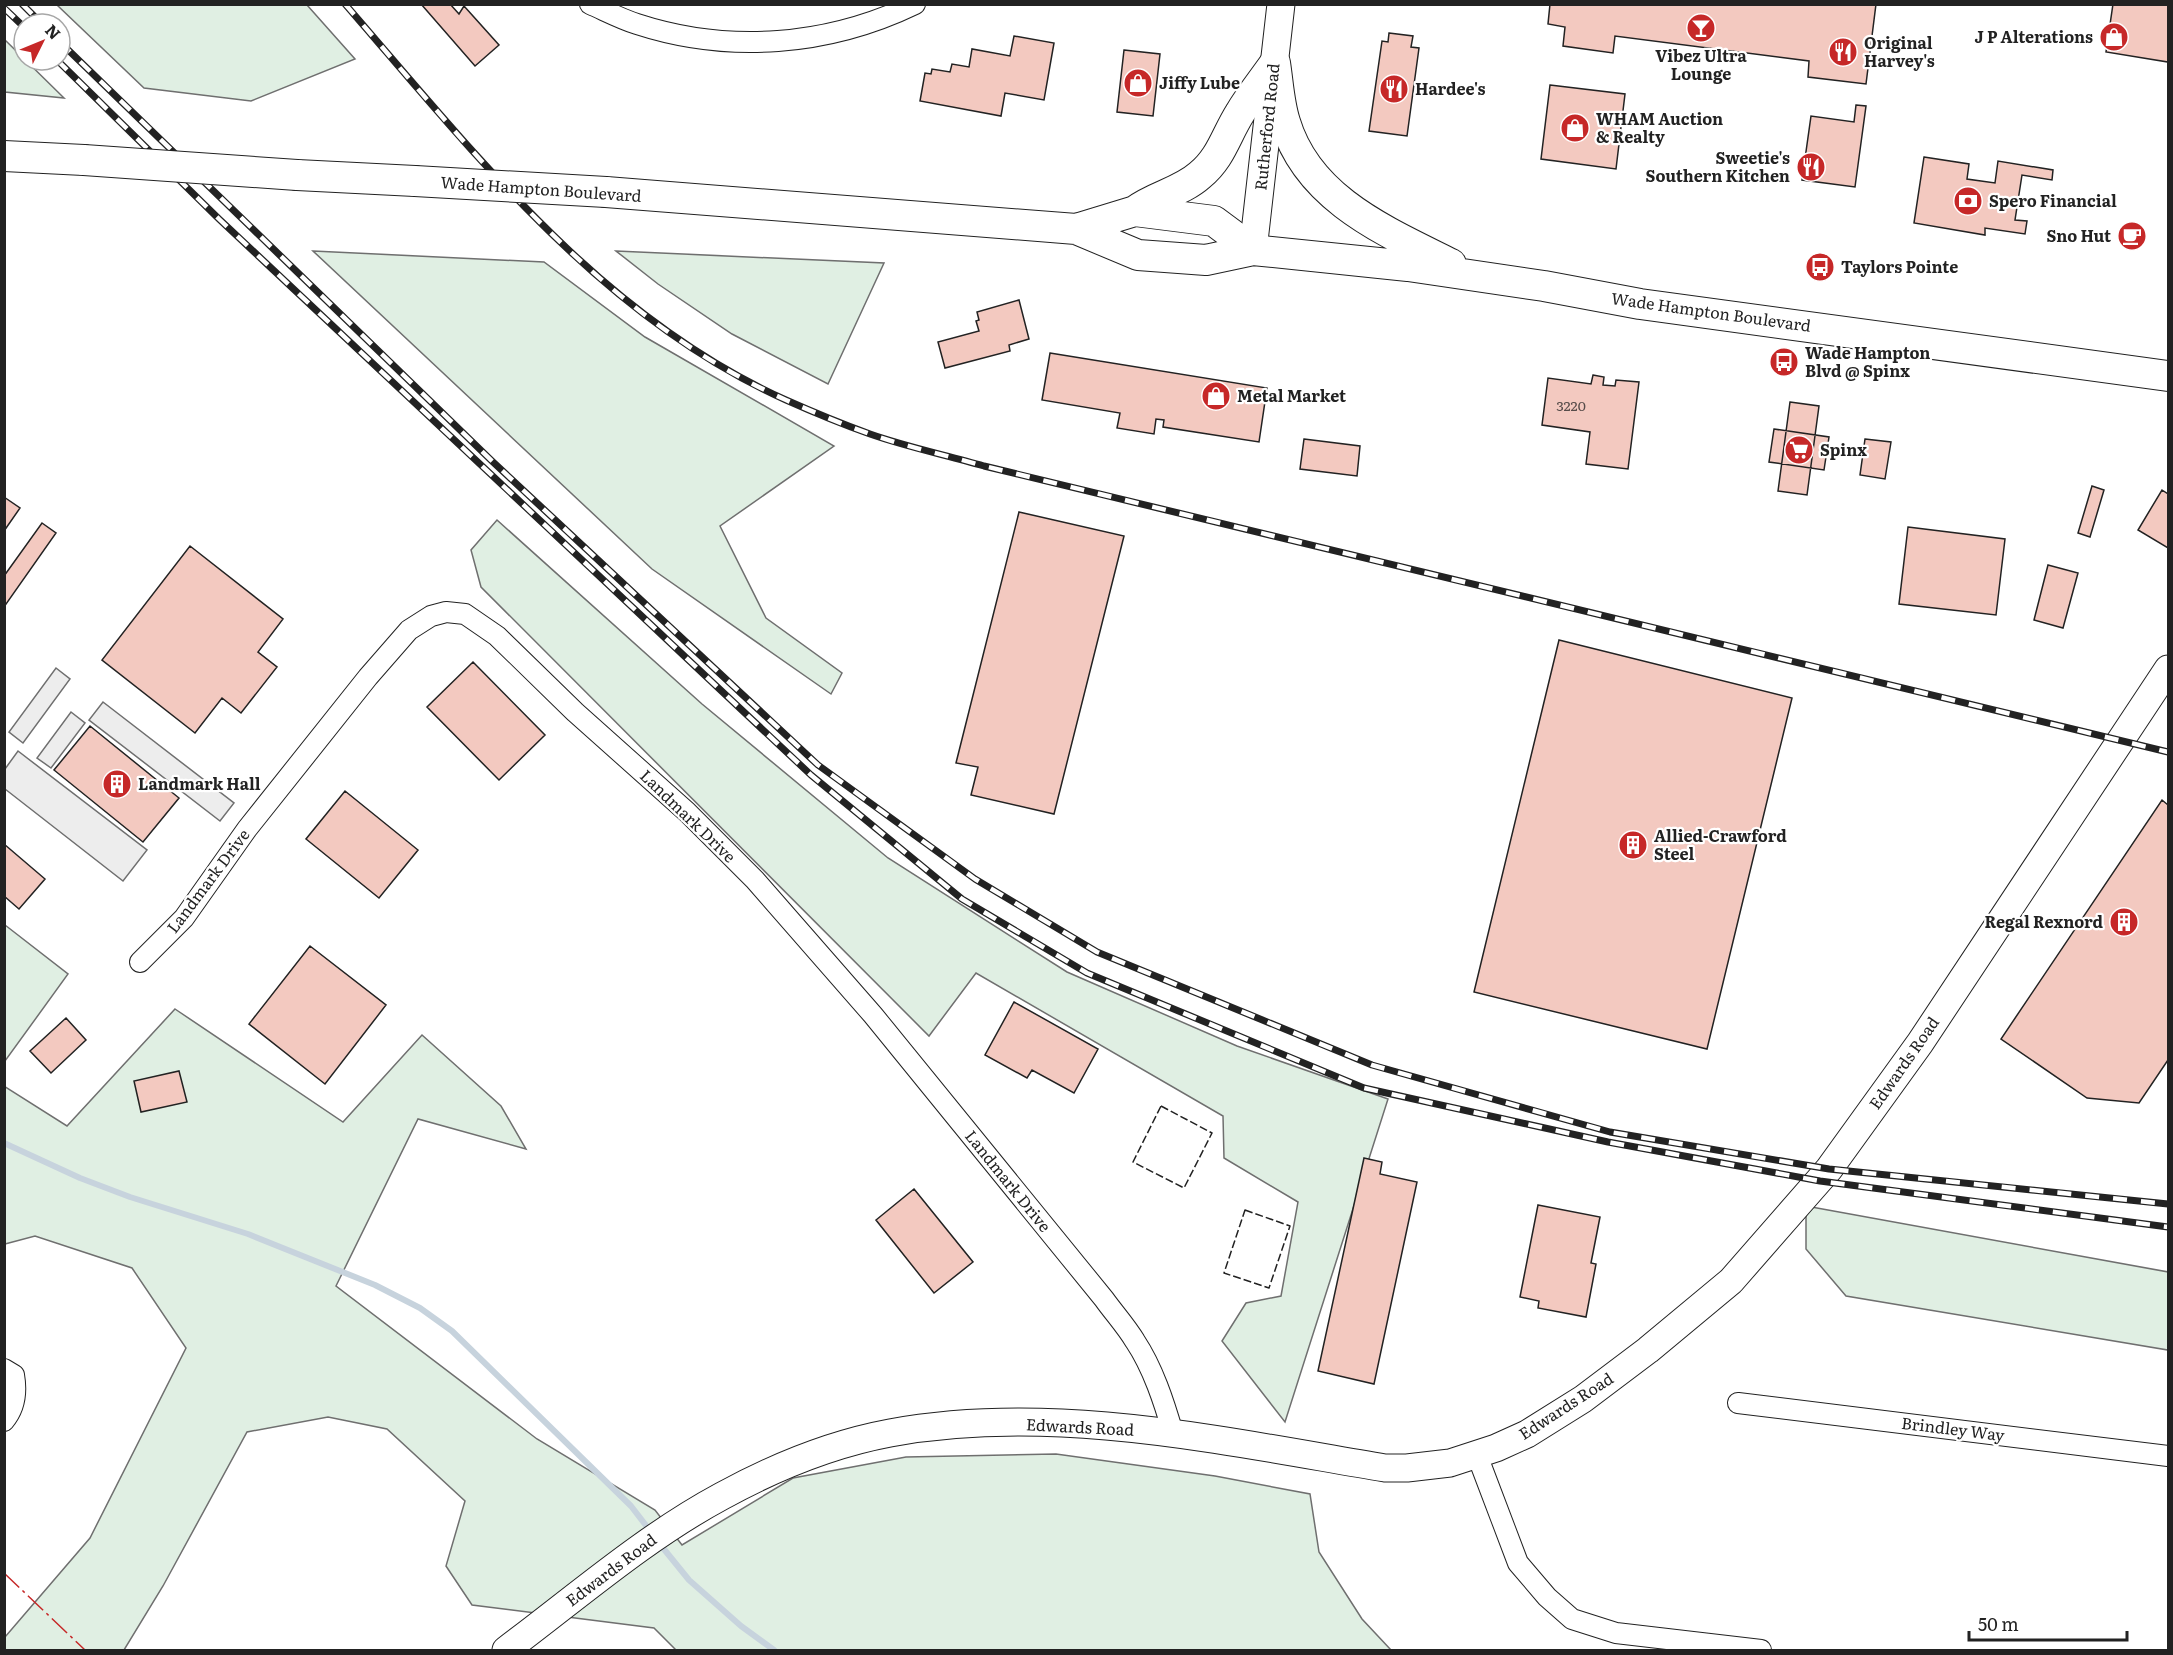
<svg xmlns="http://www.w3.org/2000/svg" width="2173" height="1655" viewBox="0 0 2173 1655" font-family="Literata,serif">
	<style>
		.green { fill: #e0efe3; stroke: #6f6f6f; stroke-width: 1.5 }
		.parking { fill: #ededed; stroke: #6f6f6f; stroke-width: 1.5 }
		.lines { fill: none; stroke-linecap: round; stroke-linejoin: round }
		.stream { stroke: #c7d3dd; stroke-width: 6 }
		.building { fill: #f3c9c0; stroke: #222; stroke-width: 1.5 }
		.street-casing { stroke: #222; stroke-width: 22 }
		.secondary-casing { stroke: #222; stroke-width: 29 }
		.primary-casing { stroke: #222; stroke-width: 32 }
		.street { stroke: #fff; stroke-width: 20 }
		.secondary { stroke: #fff; stroke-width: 27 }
		.primary { stroke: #fff; stroke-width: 30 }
		.rail-casing { stroke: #222; stroke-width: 7 }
		.rail { stroke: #fff; stroke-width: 4.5; stroke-dasharray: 14; stroke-linecap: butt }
		.primary-bridge-casing { stroke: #222; stroke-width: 32; stroke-linecap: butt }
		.primary-bridge { stroke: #fff; stroke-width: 30 }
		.fence { stroke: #222; stroke-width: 1.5; stroke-dasharray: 8 3; stroke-linecap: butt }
		.power { stroke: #c62828; stroke-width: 1.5; stroke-dasharray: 21 4.5 3 4.5; stroke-linecap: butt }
		.labels { text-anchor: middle; stroke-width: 4.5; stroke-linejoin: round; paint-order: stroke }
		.number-label { font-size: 14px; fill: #564c4a }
		.poi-label { font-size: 16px; font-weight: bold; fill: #222; stroke: #fff; text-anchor: start }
		.street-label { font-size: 16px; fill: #222; stroke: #fff }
	</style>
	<rect width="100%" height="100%" fill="#fff"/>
	<path class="green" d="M57,5H307L355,59L251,101L144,88Z
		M4,39L64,98L5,92Z
		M313,251L544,262L645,337L834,446L720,526L766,618L842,673L831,694L652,569Z
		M616,251L884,263L828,384L732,334L658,284Z
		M497,520L702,704L888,858L1067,972L1237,1046L1388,1099L1285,1422L1222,1341L1246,1303L1281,1296L1298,1202L1224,1158L1223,1116L976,973L929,1036L481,587L471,550Z
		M5,925L68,974L5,1061Z
		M175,1009L343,1122L422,1035L501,1106L526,1149L418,1119L336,1286L537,1439L655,1510L682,1545L793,1478L906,1457L1056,1454L1215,1476L1310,1494L1319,1552L1362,1619L1391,1650H676L654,1628L472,1605L446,1566L465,1501L387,1429L328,1417L247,1432L163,1586L124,1650H5V1637L90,1538L186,1348L132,1268L35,1236L5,1244L4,1086L67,1126Z
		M1806,1206L2168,1272V1350L1846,1296L1806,1249Z"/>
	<path class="parking" d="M56,668L70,679L23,743L9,732Z
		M103,702L234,803L220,821L89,720Z
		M71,712L85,723L51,768L37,758Z
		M18,751L147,850L123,881L5,789V769Z"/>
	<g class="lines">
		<path class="stream" d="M4,1143L80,1178L130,1197L248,1234L375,1285L420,1308L452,1331L631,1506L651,1532
			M659,1543L689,1580L741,1626L774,1650"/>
	</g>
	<path class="building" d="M421,4H450L459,14L464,6L499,45L475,66Z
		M1550,4H1876L1866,84L1808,77L1809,61L1615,36L1613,53L1563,46L1565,27L1548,24Z
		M2113,4H2168V62L2106,52Z
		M1389,33L1413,36L1411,47L1419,48L1407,136L1369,131L1382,41L1388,42Z
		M1014,36L1054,43L1044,100L1005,93L1001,116L920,101L925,73L931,74L932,69L950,72L952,64L969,67L972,49L1010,56Z
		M1124,50L1160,54L1153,116L1117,112Z
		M1550,85L1625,94L1616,169L1541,159Z
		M1856,105L1866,106L1855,187L1802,180L1811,116L1854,122Z
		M1924,157L1969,164L1967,179L1995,183L1998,161L2053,170L2052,180L2022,175L2015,220L2027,221L2025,234L1985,228V235L1914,223Z
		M2126,231L2140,232L2139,241L2125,239Z
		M1019,300L1029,339L1009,345L1010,351L945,368L938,342L979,331L976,321L979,320L977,312Z
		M1050,353L1267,388L1259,442L1163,427L1164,420L1156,419L1154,434L1117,428L1120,413L1042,400Z
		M1593,375L1604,377L1603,385L1615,386L1616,380L1639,382L1628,469L1586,464L1590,432L1542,425L1548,378L1591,384Z
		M1790,402L1819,406L1807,495L1778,491Z
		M1774,429L1829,437L1824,470L1769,462Z
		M1304,439L1360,446L1357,476L1300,469Z
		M1865,439L1891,442L1885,479L1860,475Z
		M2092,486L2104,490L2090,537L2078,533Z
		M2162,490L2168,494V548L2138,530Z
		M4,497L20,508L4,531Z
		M1019,512L1124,536L1054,814L971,795L978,767L956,763Z
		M42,523L56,533L4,607V576Z
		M1908,527L2005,539L1996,615L1899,604Z
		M190,546L283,619L258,652L277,667L241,713L222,698L195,733L102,660Z
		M2048,565L2078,573L2063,628L2034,620Z
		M1559,640L1792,698L1707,1049L1474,992Z
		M473,662L545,735L499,780L427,707Z
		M90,726L179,798L143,842L54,770Z
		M345,791L418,850L379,898L306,839Z
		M2162,800L2168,805V1060L2139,1103L2087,1098L2001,1039Z
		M4,844L45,879L19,909L4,896Z
		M310,946L386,1005L325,1084L249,1024Z
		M1014,1002L1098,1049L1074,1093L1032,1070L1027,1078L985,1055Z
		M66,1018L86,1040L51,1073L30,1051Z
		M179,1071L187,1102L141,1112L134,1081Z
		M1364,1158L1382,1162L1380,1174L1417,1182L1374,1384L1318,1371Z
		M914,1189L973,1262L934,1293L876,1220Z
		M1538,1205L1600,1217L1591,1263L1596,1264L1586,1317L1538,1308L1539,1301L1520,1297Z"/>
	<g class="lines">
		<g class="street-casing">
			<path id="street" d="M590,4C606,11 621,19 637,24C729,54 828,46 915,4
				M140,962L184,918L247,829L368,677L409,630L431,616L446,612L465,614L497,636L575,712L687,812L755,880L873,1015L1104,1299C1114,1313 1126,1326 1135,1341C1153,1368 1164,1402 1173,1433
				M4,1369L14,1375C17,1392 15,1408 4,1421
				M1738,1403L2168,1456
				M1477,1455L1518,1563L1547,1597L1572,1619L1616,1633L1761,1650"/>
		</g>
		<g class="secondary-casing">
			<path id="secondary" d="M1253,250L1281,4
				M506,1650C577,1597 644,1538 722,1496C775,1467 831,1444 890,1433C1054,1403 1223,1441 1385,1468H1407L1450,1463L1496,1448L1527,1434L1583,1399L1648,1350L1731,1281L1829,1169L1920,1043L2168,669"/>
		</g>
		<g class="primary-casing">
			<path id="primary" d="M1275,63C1278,82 1279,104 1285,122C1308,199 1385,231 1451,264
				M4,156L84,160
				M297,175L415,181
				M606,192L1076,229L1138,255L1206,260L1253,250L1408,266L1544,286L1640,304L2168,376
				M1135,211C1155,196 1181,192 1200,175C1221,158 1226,135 1240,113C1250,96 1263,80 1275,63
				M1076,229L1135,211L1214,221L1253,250"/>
		</g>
		<use href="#street" class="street"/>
		<use href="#secondary" class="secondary"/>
		<use href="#primary" class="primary"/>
		<g class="rail-casing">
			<path id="rail" d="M22,4L42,24
				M345,4C475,154 601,317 786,400C813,412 842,424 870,434C907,447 946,455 984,466L2168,752
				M4,8L24,27
				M60,42L493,462L818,765L975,879L1097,952L1372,1065L1610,1132L1829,1169L2168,1204
				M57,60L219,219L811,775L962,899L1087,973L1364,1088L1608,1142L1820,1181L2168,1227"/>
		</g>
		<use href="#rail" class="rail"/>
		<g class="primary-bridge-casing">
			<path id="primary-bridge" d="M84,160L297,175
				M415,181L606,192"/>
		</g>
		<use href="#primary-bridge" class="primary-bridge"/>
		<path class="fence" d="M1161,1106L1212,1133L1184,1188L1133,1162Z
			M1245,1210L1290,1226L1269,1288L1224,1273Z"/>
		<path class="power" d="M4,1573L85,1650"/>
	</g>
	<defs>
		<g id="bar-disc" transform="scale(1.5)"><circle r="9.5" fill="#c62828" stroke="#fff"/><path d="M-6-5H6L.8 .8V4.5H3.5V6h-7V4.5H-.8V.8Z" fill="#fff"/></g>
		<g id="shop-disc" transform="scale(1.5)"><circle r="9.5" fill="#c62828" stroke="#fff"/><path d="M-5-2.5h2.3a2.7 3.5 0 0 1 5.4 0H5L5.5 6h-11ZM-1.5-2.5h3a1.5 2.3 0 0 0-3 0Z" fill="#fff"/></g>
		<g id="restaurant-disc" transform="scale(1.5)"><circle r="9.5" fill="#c62828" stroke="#fff"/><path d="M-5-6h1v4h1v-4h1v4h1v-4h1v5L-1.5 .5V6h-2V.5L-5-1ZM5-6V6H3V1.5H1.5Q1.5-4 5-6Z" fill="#fff"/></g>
		<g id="bank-disc" transform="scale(1.5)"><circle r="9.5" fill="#c62828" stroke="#fff"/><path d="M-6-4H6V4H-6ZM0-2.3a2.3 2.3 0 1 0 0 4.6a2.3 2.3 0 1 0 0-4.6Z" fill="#fff"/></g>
		<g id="cafe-disc" transform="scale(1.5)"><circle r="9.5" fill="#c62828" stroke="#fff"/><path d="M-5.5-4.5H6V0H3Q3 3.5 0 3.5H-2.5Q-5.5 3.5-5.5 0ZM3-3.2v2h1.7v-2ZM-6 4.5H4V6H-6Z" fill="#fff"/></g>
		<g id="bus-disc" transform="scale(1.5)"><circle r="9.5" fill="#c62828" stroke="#fff"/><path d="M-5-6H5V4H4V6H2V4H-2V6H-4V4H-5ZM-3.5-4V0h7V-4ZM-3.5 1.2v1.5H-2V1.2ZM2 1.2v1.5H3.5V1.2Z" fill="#fff"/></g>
		<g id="supermarket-disc" transform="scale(1.5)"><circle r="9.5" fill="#c62828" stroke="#fff"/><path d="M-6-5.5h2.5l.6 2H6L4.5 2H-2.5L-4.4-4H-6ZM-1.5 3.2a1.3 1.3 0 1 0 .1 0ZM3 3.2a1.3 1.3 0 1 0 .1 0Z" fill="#fff"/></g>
		<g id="building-disc" transform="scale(1.5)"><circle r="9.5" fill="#c62828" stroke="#fff"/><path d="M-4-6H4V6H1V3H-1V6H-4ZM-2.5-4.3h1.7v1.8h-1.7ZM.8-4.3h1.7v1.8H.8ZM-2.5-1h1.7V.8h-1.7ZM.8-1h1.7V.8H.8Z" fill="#fff"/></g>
	</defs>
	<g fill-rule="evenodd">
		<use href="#bar-disc" x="1701" y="28"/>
		<use href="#shop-disc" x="2114" y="37"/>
		<use href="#restaurant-disc" x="1843" y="52"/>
		<use href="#shop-disc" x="1138" y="83"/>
		<use href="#restaurant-disc" x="1394" y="89"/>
		<use href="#shop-disc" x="1575" y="128"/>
		<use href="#restaurant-disc" x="1811" y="167"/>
		<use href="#bank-disc" x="1968" y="201"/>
		<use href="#cafe-disc" x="2132" y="236"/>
		<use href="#bus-disc" x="1820" y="267"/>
		<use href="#bus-disc" x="1784" y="362"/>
		<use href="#shop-disc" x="1216" y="396"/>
		<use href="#supermarket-disc" x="1799" y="450"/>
		<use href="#building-disc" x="117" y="784"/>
		<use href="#building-disc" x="1633" y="845"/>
		<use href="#building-disc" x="2124" y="922"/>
	</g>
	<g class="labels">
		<g class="number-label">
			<text x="1571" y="411">3220</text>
		</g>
		<g class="poi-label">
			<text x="2093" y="43" text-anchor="end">J P Alterations</text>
			<text x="1864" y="49">Original<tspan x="1864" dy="18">Harvey's</tspan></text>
			<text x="1701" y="62" text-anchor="middle">Vibez Ultra<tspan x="1701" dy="18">Lounge</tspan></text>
			<text x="1159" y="89">Jiffy Lube</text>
			<text x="1415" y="95">Hardee's</text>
			<text x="1596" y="125">WHAM Auction<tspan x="1596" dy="18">&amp; Realty</tspan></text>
			<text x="1790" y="164" text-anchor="end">Sweetie's<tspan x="1790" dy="18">Southern Kitchen</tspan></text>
			<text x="1989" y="207">Spero Financial</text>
			<text x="2111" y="242" text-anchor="end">Sno Hut</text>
			<text x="1841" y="273">Taylors Pointe</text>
			<text x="1805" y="359">Wade Hampton<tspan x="1805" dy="18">Blvd @ Spinx</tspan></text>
			<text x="1237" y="402">Metal Market</text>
			<text x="1820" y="456">Spinx</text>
			<text x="138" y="790">Landmark Hall</text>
			<text x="1654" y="842">Allied-Crawford<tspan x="1654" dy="18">Steel</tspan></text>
			<text x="2103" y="928" text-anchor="end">Regal Rexnord</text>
		</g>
		<g class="street-label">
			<text transform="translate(1267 127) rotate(-84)" y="6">Rutherford Road</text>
			<text transform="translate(541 189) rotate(4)" y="6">Wade Hampton Boulevard</text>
			<text transform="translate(1711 312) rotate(8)" y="6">Wade Hampton Boulevard</text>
			<text transform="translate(688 816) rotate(44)" y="6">Landmark Drive</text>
			<text transform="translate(208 881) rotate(-53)" y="6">Landmark Drive</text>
			<text transform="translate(1904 1063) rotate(-55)" y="6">Edwards Road</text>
			<text transform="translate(1008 1181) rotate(51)" y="6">Landmark Drive</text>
			<text transform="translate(1566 1406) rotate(-33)" y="6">Edwards Road</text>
			<text transform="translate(1080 1427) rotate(3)" y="6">Edwards Road</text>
			<text transform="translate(1953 1429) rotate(7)" y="6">Brindley Way</text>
			<text transform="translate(611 1570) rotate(-37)" y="6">Edwards Road</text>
		</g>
	</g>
	<rect width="2173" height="1655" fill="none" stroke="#222222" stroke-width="12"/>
	<g transform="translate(42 42) rotate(47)"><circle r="28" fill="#ffffff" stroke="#a7a7a7" stroke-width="1.5"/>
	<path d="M0-4.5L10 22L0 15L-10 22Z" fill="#c62828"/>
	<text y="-9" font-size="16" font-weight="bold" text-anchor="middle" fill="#222222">N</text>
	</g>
	<path d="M1969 1631v9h158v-9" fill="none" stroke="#222222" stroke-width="3"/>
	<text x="1978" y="1631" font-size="18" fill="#222222" stroke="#ffffff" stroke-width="4.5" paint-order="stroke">50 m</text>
</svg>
